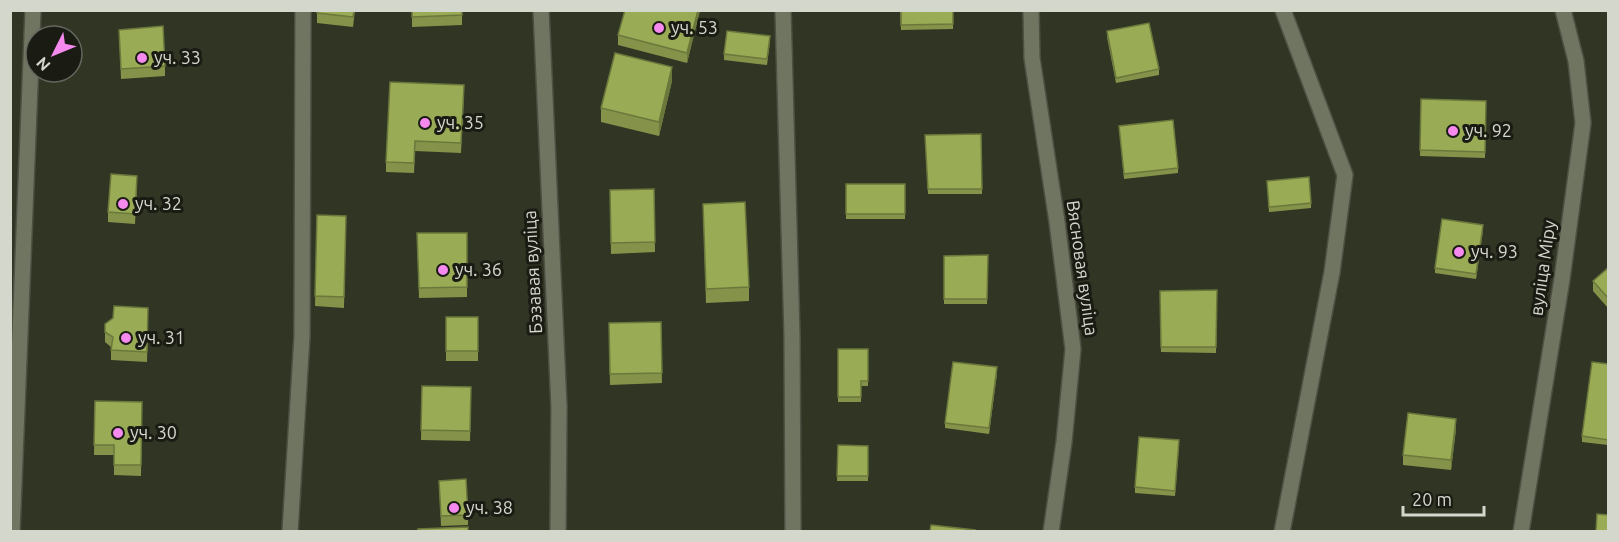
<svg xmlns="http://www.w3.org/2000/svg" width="1619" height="542" viewBox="0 0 1619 542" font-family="Ubuntu,sans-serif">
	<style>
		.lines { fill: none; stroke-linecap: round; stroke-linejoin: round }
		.lane-casing { stroke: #4d5042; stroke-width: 18 }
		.street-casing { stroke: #4d5042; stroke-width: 18 }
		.lane { stroke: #707562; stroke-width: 15 }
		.street { stroke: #707562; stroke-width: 15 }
		.wall { fill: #849349 }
		.shaded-wall { fill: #6b783c }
		.building { fill: #99ab55; stroke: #6b783c; stroke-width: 1.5 }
		.poi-dot { fill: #f589ee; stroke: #1a1c14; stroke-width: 2 }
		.labels { text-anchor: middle; stroke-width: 6; stroke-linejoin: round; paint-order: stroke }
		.poi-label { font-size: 18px; fill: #d4d7cc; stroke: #1a1c14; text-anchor: start }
		.street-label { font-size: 18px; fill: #d4d7cc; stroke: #1a1c14 }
	</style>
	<rect width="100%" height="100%" fill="#313524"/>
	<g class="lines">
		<g class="lane-casing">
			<path id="lane" d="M783,10L792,336L793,532
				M290,532L302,336L303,10
				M1282,532L1332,272L1345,175L1283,10"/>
		</g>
		<g class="street-casing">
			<path id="street" d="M541,10L559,407L558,532
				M1031,10L1032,58L1057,222L1073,349L1064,442L1051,532
				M12,532L33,10
				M1521,532L1562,279L1583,123L1576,61L1563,10"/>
		</g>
		<use href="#lane" class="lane"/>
		<use href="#street" class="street"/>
	</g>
	<path class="wall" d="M317,10H355L353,27L317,23Z
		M412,10H462V25L412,27Z
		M700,10L687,63L618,45V35Z
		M900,10H953V29L901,30Z
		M119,30L165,66V76L121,79Z
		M1107,31L1159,69V75L1116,83L1107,37Z
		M770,41L767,65L724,60V54Z
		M672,81L659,136L601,122V108Z
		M464,95L461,153L415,151L414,173L386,172V162Z
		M1421,99L1486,101L1485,158L1420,156Z
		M1119,126L1178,168V173L1124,179Z
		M981,134L982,194H928L925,135Z
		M1267,181L1311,203V208L1269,212Z
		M846,184H905V219H846Z
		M137,186L135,224L108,222V212Z
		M654,189L655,252L611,254L610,190Z
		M703,204L749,287V301L706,303Z
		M317,215L346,216L344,308L315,306Z
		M1483,230L1476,279L1435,273V268Z
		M417,233H467V297L419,298Z
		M988,255L987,304H944V256Z
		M1608,268V308L1593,291V281Z
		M1217,290L1216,353L1161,352L1160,291Z
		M148,308L147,362L111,360V347L105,342V324Z
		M446,317H478V361H446Z
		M661,322L662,383L610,385L609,323Z
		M838,349H868V386H861V402H838Z
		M1608,364V445L1582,442V436Z
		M997,373L989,434L945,428V423Z
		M422,386L471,387L470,441L421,440Z
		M95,401L142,402L141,476L114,475V455H94Z
		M1456,429L1451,470L1403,465V455Z
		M838,445L868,446V481H837Z
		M1179,446L1175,496L1135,493V487Z
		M439,481L468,515V525L441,526Z"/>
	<path class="shaded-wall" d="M698,10H700V11L687,63V53Z
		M672,67V81L659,136V122Z
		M1483,225V230L1476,279V274Z
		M997,367V373L989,434V428Z
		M1456,419V429L1451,470V460Z"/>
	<path class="building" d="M317,10H354L353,17L317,13Z
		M412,10H462V15L412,17Z
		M625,10H698L687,53L618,35Z
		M901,10H953V24L901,25Z
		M1149,23L1159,69L1116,78L1107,31Z
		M163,26L165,66L121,69L119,30Z
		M727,31L770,36L767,59L724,54Z
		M615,53L672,67L659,122L601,108Z
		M390,82L464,85L461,143L415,141L414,163L386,162Z
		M1421,99L1486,101L1485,152L1420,150Z
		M1173,120L1178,168L1124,174L1119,126Z
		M981,134L982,189H928L925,135Z
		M111,174L137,176L135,214L108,212Z
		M1309,177L1311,203L1269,207L1267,181Z
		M846,184H905V214H846Z
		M654,189L655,242L611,243L610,190Z
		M745,202L749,287L706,289L703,204Z
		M317,215L346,216L344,297L315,296Z
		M1442,219L1483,225L1476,274L1435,268Z
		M417,233H467V287L419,288Z
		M988,255L987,299H944V256Z
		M1608,268V298L1593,281Z
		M1217,290L1216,347H1161L1160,291Z
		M114,306L148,308L147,352L111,350L113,337L105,332V324L113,318Z
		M446,317H478V351H446Z
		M661,322L662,373L610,374L609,323Z
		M838,349H868V381H861V397H838Z
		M953,362L997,367L989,428L945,423Z
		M1592,362L1608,364V440L1582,436Z
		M422,386L471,387L470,431L421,430Z
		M95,401L142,402L141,465H114V445H94Z
		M1408,413L1456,419L1451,460L1403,455Z
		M1139,437L1179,440L1175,491L1135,487Z
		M838,445L868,446V476H837Z
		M466,479L468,515L441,516L439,481Z
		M1597,514L1608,515V531H1596Z
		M931,525L975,530V531H930Z
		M468,527V531H418V529Z"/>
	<g class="poi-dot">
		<circle cx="659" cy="28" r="6"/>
		<circle cx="142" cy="58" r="6"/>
		<circle cx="425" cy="123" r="6"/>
		<circle cx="1453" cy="131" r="6"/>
		<circle cx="123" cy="204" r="6"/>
		<circle cx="1459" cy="252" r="6"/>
		<circle cx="443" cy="270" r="6"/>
		<circle cx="126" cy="338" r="6"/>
		<circle cx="118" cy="433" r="6"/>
		<circle cx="454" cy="508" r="6"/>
	</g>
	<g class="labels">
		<g class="poi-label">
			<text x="671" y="34">уч. 53</text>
			<text x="154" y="64">уч. 33</text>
			<text x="437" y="129">уч. 35</text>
			<text x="1465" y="137">уч. 92</text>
			<text x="135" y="210">уч. 32</text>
			<text x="1471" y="258">уч. 93</text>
			<text x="455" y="276">уч. 36</text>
			<text x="138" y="344">уч. 31</text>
			<text x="130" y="439">уч. 30</text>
			<text x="466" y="514">уч. 38</text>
		</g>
		<g class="street-label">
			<text transform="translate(1082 268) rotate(82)" y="6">Вясновая вуліца</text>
			<text transform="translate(1543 268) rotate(-82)" y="6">вуліца Міру</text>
			<text transform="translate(533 272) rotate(-93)" y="6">Бэзавая вуліца</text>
		</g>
	</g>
	<rect width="1619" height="542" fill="none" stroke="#d4d7cc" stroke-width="24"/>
	<g transform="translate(54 54) rotate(227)"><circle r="28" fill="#1a1c14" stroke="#64675e" stroke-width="1.5"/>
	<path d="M0-4.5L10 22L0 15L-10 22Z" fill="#f589ee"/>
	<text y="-9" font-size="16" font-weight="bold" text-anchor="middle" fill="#d4d7cc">N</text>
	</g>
	<path d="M1403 506v9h81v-9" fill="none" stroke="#d4d7cc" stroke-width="3"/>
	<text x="1412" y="506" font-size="18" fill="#d4d7cc" stroke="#1a1c14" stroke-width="4.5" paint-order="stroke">20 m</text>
</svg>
